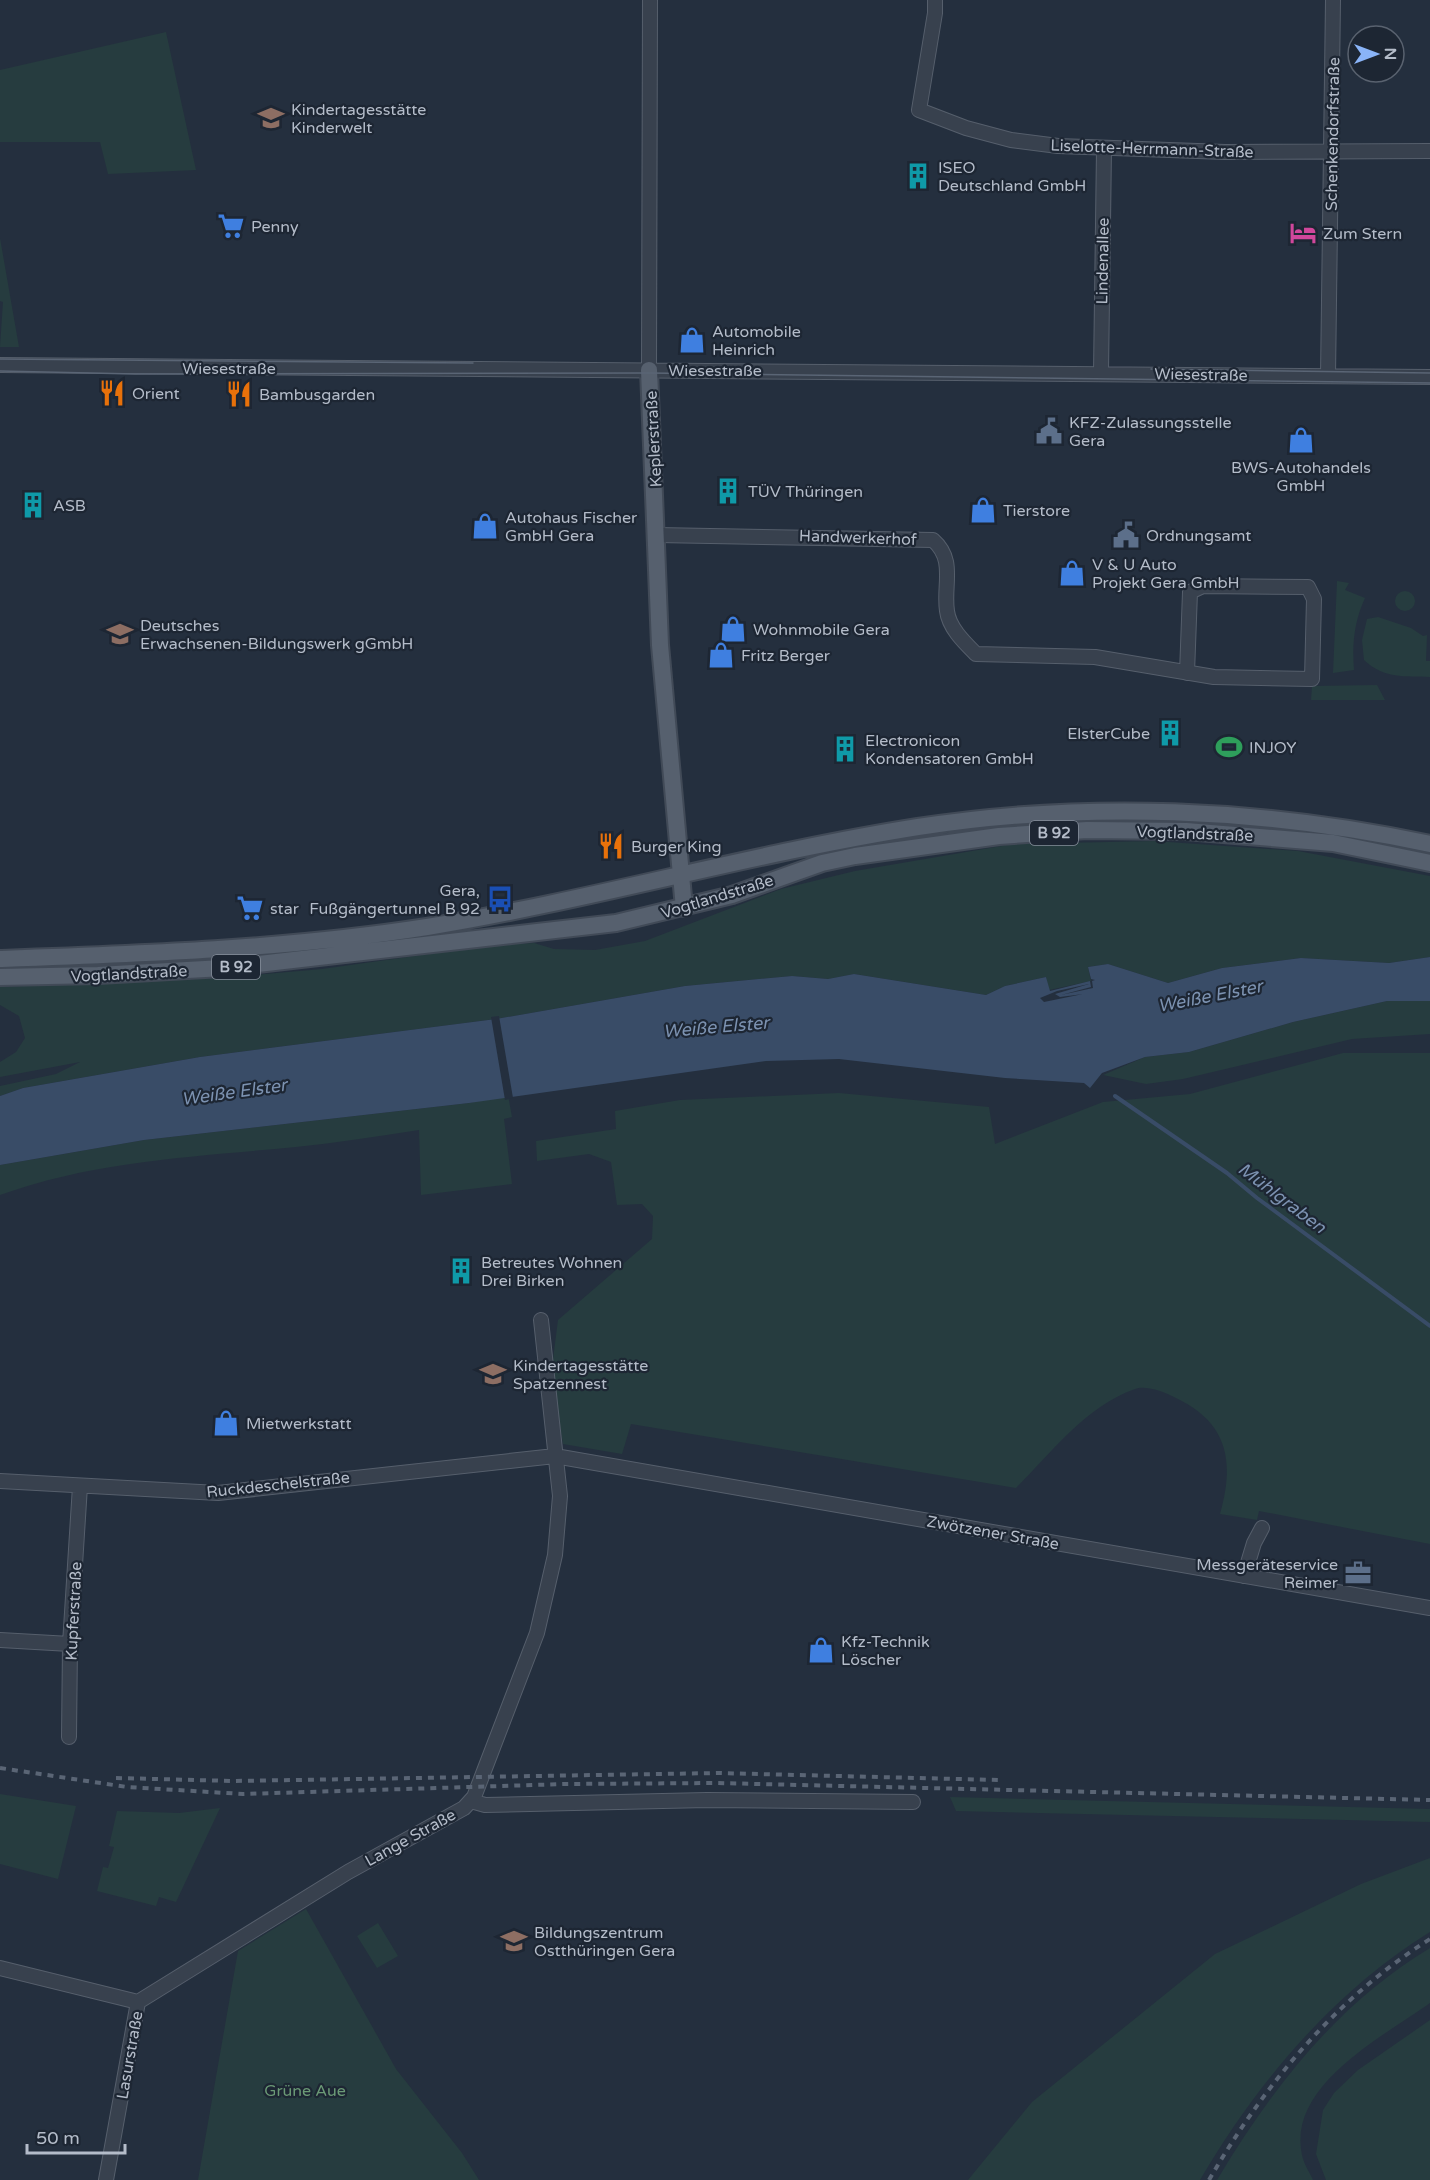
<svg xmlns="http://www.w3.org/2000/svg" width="1430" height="2180" viewBox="0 0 1430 2180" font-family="'Varela Round',sans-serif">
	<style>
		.green { fill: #263c3f }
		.water { fill: #394c67; fill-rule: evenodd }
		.pier { fill: #242f3e }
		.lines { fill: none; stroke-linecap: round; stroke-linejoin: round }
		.stream { stroke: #394c67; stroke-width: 4 }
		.minor-casing { stroke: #565f6c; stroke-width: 16 }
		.major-casing { stroke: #414a57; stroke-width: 20 }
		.minor { stroke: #38414e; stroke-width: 14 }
		.major { stroke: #56606e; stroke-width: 16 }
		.tram { stroke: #5a6575; stroke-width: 1.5 }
		.rail { stroke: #5a6575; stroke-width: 4; stroke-dasharray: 6 6; stroke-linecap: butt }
		.labels { text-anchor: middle; stroke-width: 4.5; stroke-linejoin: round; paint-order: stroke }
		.shield { fill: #1d2633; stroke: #878f9c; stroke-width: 1.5 }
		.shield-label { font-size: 15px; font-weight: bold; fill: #b4bcc9 }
		.poi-label { font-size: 16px; fill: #b4bcc9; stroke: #1d2633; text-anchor: start }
		.street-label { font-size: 16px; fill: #b4bcc9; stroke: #1d2633 }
		.park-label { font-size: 16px; fill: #6b9a76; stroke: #1d2633 }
		.water-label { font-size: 18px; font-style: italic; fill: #7c92b1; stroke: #1d2633 }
	</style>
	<rect width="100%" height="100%" fill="#242f3e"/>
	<path class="green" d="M166,32L196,170L108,174L100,142H0V70Z
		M0,238L19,347H0L3,302L0,301Z
		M1337,581L1349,583L1345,590L1365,598C1354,622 1352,644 1354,670L1333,673Z
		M1395 601a10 10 0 1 1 20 0a10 10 0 1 1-20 0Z
		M1378,617L1411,628L1423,636L1427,635L1426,661H1430V677C1405,676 1384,679 1364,660L1362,640L1367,619Z
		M1377,685L1385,700H1311L1312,686Z
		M1154,841L1298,851L1430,876V957L1389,963L1301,958L1222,968L1168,983L1108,964L1088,967L1091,981L1049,990L1046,977L1005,986L986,995L854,974L828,979L792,976L685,986L496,1019L200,1057L23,1088L0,1096V1086L56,1074L80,1062L0,1077V1062L16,1052L25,1038L19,1016L0,1005V987L222,978L322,969L493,945L534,943L554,949L595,950L645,941L781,889L855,871L1013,844Z
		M1387,1001H1430V1034L1352,1039L1183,1079L1146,1084L1103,1075L1145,1057L1189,1052L1293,1022Z
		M1343,1053H1430V1544L1259,1511L1257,1520L1220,1514C1235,1461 1228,1422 1174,1397C1164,1392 1146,1385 1135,1389C1086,1406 1051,1453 1016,1488L631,1424L622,1454L563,1444L551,1375L558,1320L652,1239L653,1216L642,1204L617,1205L611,1162L589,1154L537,1161L536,1141L616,1129L615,1111L680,1100L839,1093L989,1107L995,1144L1103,1102L1190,1094Z
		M508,1095L512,1117L504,1119L512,1184L421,1195L419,1130C378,1136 337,1143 296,1147C194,1157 98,1160 0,1195V1165L144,1140L469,1103Z
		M0,1794L76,1806L58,1879L0,1864Z
		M950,1797L1430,1809V1822L956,1811Z
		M220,1808L176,1902L159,1897L156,1906L97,1891L103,1867L108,1868L114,1847L109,1846L117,1811L179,1813Z
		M1430,1858V1932C1333,1992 1257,2083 1200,2180H968L1032,2102L1215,1954L1361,1884Z
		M306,1909L396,2069L462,2153L479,2180H198L238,1951Z
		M378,1923L398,1956L377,1968L357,1936Z
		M1430,1948V2003C1383,2037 1283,2087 1303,2159C1305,2166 1310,2173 1313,2180H1217C1272,2088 1337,2004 1430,1948Z
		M1430,2020V2180H1326L1316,2154L1323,2110L1334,2093L1358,2070Z"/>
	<path class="water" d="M1430,957V1001H1387L1293,1022L1189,1052L1145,1057L1102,1073L1090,1088L1084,1083L1005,1078L839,1059L766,1061L469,1103L144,1140L0,1165V1096L23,1088L200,1057L496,1019L685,986L792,976L828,979L854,974L986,995L1005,986L1046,977L1050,991L1090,981L1091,987L1061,995L1093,988L1092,981L1095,980L1091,979L1088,967L1108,964L1168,983L1222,968L1301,958L1389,963ZM1089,984L1055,994L1060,997L1083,994L1044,1002L1040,998L1057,991Z"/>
	<path class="pier" d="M499,1016L513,1098L505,1100L491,1017Z"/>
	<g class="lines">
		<path class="stream" d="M1115,1096L1227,1173L1257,1198L1430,1326"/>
		<g class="minor-casing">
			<path id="minor" d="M935,0V13L919,110L966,128L1011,140L1058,146L1225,152L1430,151
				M0,365L1430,377
				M649,370L650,0
				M1101,373L1104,149
				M1328,376L1333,0
				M657,535L933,540C956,560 943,585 947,611C949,628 965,643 976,654L1095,657L1214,677L1312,679L1314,599L1308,587L1203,586L1190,592L1187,673
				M0,1481L218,1493L555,1456L1430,1608
				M1244,1576L1254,1543L1262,1528
				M0,1640L70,1644
				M69,1737L70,1644L80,1486
				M471,1801L485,1805L707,1800L913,1802
				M0,1968L138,2002L348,1872L464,1808L474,1797L537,1633L555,1555L560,1496L541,1320
				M106,2180L138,2002"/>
		</g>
		<g class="major-casing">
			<path id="major" d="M649,370L660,645L684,908
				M0,959C142,954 286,949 427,927C592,900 753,853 918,827C1087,801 1262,808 1430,844
				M0,977L98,975L223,968L616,923L732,895L822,863L855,856L999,836L1087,830L1186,831L1333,843L1430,863"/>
		</g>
		<use href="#minor" class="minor"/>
		<use href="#major" class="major"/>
		<path class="tram" d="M0,359L473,363
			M1151,369L1430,373
			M0,371L135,374L649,373L1430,383"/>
		<path class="rail" d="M0,1768L127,1787L243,1794L566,1784L717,1783L1430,1800
			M116,1778L234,1781L718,1773L998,1780
			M1209,2180C1264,2085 1336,1998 1430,1939"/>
	</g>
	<defs>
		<g id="school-bare" transform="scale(2.07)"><path d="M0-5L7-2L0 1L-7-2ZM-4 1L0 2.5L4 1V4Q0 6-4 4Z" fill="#8d6e63" stroke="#1d2633" stroke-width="2.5" paint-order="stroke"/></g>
		<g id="building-bare" transform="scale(2.07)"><path d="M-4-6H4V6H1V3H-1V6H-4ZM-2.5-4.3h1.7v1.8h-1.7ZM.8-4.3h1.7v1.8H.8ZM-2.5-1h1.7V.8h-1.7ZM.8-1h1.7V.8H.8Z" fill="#0f9aa8" stroke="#1d2633" stroke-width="2.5" paint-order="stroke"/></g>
		<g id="supermarket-bare" transform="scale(2.07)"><path d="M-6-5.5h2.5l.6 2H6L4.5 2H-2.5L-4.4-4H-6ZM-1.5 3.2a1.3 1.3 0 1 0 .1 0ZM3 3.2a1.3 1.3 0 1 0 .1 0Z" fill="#3f7fe0" stroke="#1d2633" stroke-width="2.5" paint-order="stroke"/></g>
		<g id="hotel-bare" transform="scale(2.07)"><path d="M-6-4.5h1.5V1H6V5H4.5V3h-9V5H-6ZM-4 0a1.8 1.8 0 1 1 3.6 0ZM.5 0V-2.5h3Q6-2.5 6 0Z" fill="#d1479c" stroke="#1d2633" stroke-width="2.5" paint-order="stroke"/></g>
		<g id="shop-bare" transform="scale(2.07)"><path d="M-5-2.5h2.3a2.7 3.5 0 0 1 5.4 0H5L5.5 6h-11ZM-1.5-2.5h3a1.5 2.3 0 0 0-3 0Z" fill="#3f7fe0" stroke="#1d2633" stroke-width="2.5" paint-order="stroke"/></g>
		<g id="restaurant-bare" transform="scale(2.07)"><path d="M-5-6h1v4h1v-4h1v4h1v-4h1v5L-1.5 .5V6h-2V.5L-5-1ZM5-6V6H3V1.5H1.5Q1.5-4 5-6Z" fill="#e8710a" stroke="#1d2633" stroke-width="2.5" paint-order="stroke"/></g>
		<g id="civic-bare" transform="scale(2.07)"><path d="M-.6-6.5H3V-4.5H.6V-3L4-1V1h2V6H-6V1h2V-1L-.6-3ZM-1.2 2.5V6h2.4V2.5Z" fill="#5c6f8a" stroke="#1d2633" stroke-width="2.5" paint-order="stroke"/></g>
		<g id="stadium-bare" transform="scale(2.07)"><path d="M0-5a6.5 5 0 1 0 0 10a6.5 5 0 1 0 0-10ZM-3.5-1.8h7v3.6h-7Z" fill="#2e9e5b" stroke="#1d2633" stroke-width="2.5" paint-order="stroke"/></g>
		<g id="bus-bare" transform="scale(2.07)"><path d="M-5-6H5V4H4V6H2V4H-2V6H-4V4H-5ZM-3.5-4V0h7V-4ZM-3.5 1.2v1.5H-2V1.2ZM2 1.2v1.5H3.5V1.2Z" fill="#1a4fb4" stroke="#1d2633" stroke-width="2.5" paint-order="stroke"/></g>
		<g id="office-bare" transform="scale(2.07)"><path d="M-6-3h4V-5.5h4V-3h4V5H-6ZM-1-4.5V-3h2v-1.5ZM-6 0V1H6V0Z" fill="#5c6f8a" stroke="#1d2633" stroke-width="2.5" paint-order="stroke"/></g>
	</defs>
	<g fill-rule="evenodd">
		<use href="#school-bare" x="271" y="118"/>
		<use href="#building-bare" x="918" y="176"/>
		<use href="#supermarket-bare" x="231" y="226"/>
		<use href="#hotel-bare" x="1303" y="233"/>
		<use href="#shop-bare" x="692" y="340"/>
		<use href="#restaurant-bare" x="112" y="393"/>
		<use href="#restaurant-bare" x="239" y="394"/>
		<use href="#civic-bare" x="1049" y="431"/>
		<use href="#shop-bare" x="1301" y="440"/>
		<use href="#building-bare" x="728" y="491"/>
		<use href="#building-bare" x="33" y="505"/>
		<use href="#shop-bare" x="983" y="510"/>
		<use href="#shop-bare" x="485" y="526"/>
		<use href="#civic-bare" x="1126" y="535"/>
		<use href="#shop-bare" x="1072" y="573"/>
		<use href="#shop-bare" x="733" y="629"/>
		<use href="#school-bare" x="120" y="634"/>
		<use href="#shop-bare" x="721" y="655"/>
		<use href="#building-bare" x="1170" y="733"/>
		<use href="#stadium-bare" x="1229" y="747"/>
		<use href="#building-bare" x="845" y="749"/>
		<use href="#restaurant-bare" x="611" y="846"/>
		<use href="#bus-bare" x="500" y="899"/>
		<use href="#supermarket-bare" x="250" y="908"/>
		<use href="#building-bare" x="461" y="1271"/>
		<use href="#school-bare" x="493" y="1374"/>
		<use href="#shop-bare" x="226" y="1423"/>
		<use href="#office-bare" x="1358" y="1573"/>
		<use href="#shop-bare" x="821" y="1650"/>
		<use href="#school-bare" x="514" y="1941"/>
	</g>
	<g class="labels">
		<g class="shield">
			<rect x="1030" y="821" width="48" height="24" rx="4.5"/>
			<rect x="212" y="955" width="48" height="24" rx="4.5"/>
		</g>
		<g class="shield-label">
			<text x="1054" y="838">B 92</text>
			<text x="236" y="972">B 92</text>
		</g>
		<g class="poi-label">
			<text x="291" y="115">Kindertagesstätte<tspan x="291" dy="18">Kinderwelt</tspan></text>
			<text x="938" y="173">ISEO<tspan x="938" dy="18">Deutschland GmbH</tspan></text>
			<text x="251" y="232">Penny</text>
			<text x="1323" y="239">Zum Stern</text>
			<text x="712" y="337">Automobile<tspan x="712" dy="18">Heinrich</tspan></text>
			<text x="132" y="399">Orient</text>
			<text x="259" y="400">Bambusgarden</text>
			<text x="1069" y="428">KFZ-Zulassungsstelle<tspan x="1069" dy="18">Gera</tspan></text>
			<text x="1301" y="473" text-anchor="middle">BWS-Autohandels<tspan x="1301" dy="18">GmbH</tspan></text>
			<text x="748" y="497">TÜV Thüringen</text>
			<text x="53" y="511">ASB</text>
			<text x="1003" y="516">Tierstore</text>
			<text x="505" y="523">Autohaus Fischer<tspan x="505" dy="18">GmbH Gera</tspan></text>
			<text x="1146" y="541">Ordnungsamt</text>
			<text x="1092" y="570">V &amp; U Auto<tspan x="1092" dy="18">Projekt Gera GmbH</tspan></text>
			<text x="140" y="631">Deutsches<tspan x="140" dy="18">Erwachsenen-Bildungswerk gGmbH</tspan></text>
			<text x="753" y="635">Wohnmobile Gera</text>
			<text x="741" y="661">Fritz Berger</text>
			<text x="1150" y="739" text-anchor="end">ElsterCube</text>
			<text x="865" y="746">Electronicon<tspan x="865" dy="18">Kondensatoren GmbH</tspan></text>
			<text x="1249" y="753">INJOY</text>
			<text x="631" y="852">Burger King</text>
			<text x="480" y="896" text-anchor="end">Gera,<tspan x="480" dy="18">Fußgängertunnel B 92</tspan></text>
			<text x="270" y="914">star</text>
			<text x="481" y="1268">Betreutes Wohnen<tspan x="481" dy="18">Drei Birken</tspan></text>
			<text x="513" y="1371">Kindertagesstätte<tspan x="513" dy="18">Spatzennest</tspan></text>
			<text x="246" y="1429">Mietwerkstatt</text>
			<text x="1338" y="1570" text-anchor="end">Messgeräteservice<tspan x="1338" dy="18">Reimer</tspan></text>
			<text x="841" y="1647">Kfz-Technik<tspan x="841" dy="18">Löscher</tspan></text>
			<text x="534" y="1938">Bildungszentrum<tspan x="534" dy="18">Ostthüringen Gera</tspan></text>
		</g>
		<g class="street-label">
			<text transform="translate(1332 134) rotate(-89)" y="6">Schenkendorfstraße</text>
			<text transform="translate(1152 148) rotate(2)" y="6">Liselotte-Herrmann-Straße</text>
			<text transform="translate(1102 261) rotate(-89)" y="6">Lindenallee</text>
			<text x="229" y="374">Wiesestraße</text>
			<text x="715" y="376">Wiesestraße</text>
			<text transform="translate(1201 374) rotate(1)" y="6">Wiesestraße</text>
			<text transform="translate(653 439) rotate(-93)" y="6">Keplerstraße</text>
			<text transform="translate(858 537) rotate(2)" y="6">Handwerkerhof</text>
			<text transform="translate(1195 833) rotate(2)" y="6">Vogtlandstraße</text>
			<text transform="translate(717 896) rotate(-17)" y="6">Vogtlandstraße</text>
			<text transform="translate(129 973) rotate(-3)" y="6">Vogtlandstraße</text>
			<text transform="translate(278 1484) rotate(-6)" y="6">Ruckdeschelstraße</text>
			<text transform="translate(993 1532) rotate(10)" y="6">Zwötzener Straße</text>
			<text transform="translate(73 1611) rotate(-87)" y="6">Kupferstraße</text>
			<text transform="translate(410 1837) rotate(-29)" y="6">Lange Straße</text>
			<text transform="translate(129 2055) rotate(-80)" y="6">Lasurstraße</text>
		</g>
		<g class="park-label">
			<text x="305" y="2096">Grüne Aue</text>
		</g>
		<g class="water-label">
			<text transform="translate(1210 996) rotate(-11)" y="6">Weiße Elster</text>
			<text transform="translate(716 1027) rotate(-5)" y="6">Weiße Elster</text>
			<text transform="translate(234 1092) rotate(-8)" y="6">Weiße Elster</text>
			<text transform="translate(1282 1198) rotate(37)" y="6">Mühlgraben</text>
		</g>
	</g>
	<g transform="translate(1376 54) rotate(90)"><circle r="28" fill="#1d2633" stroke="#59626f" stroke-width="1.5"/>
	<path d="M0-4.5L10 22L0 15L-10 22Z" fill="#8ab4f8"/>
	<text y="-9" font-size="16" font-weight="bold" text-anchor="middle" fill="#b4bcc9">N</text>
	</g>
	<path d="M27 2144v9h98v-9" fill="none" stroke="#b4bcc9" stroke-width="3"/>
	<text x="36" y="2144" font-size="18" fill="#b4bcc9" stroke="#1d2633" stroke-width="4.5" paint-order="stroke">50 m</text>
</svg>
